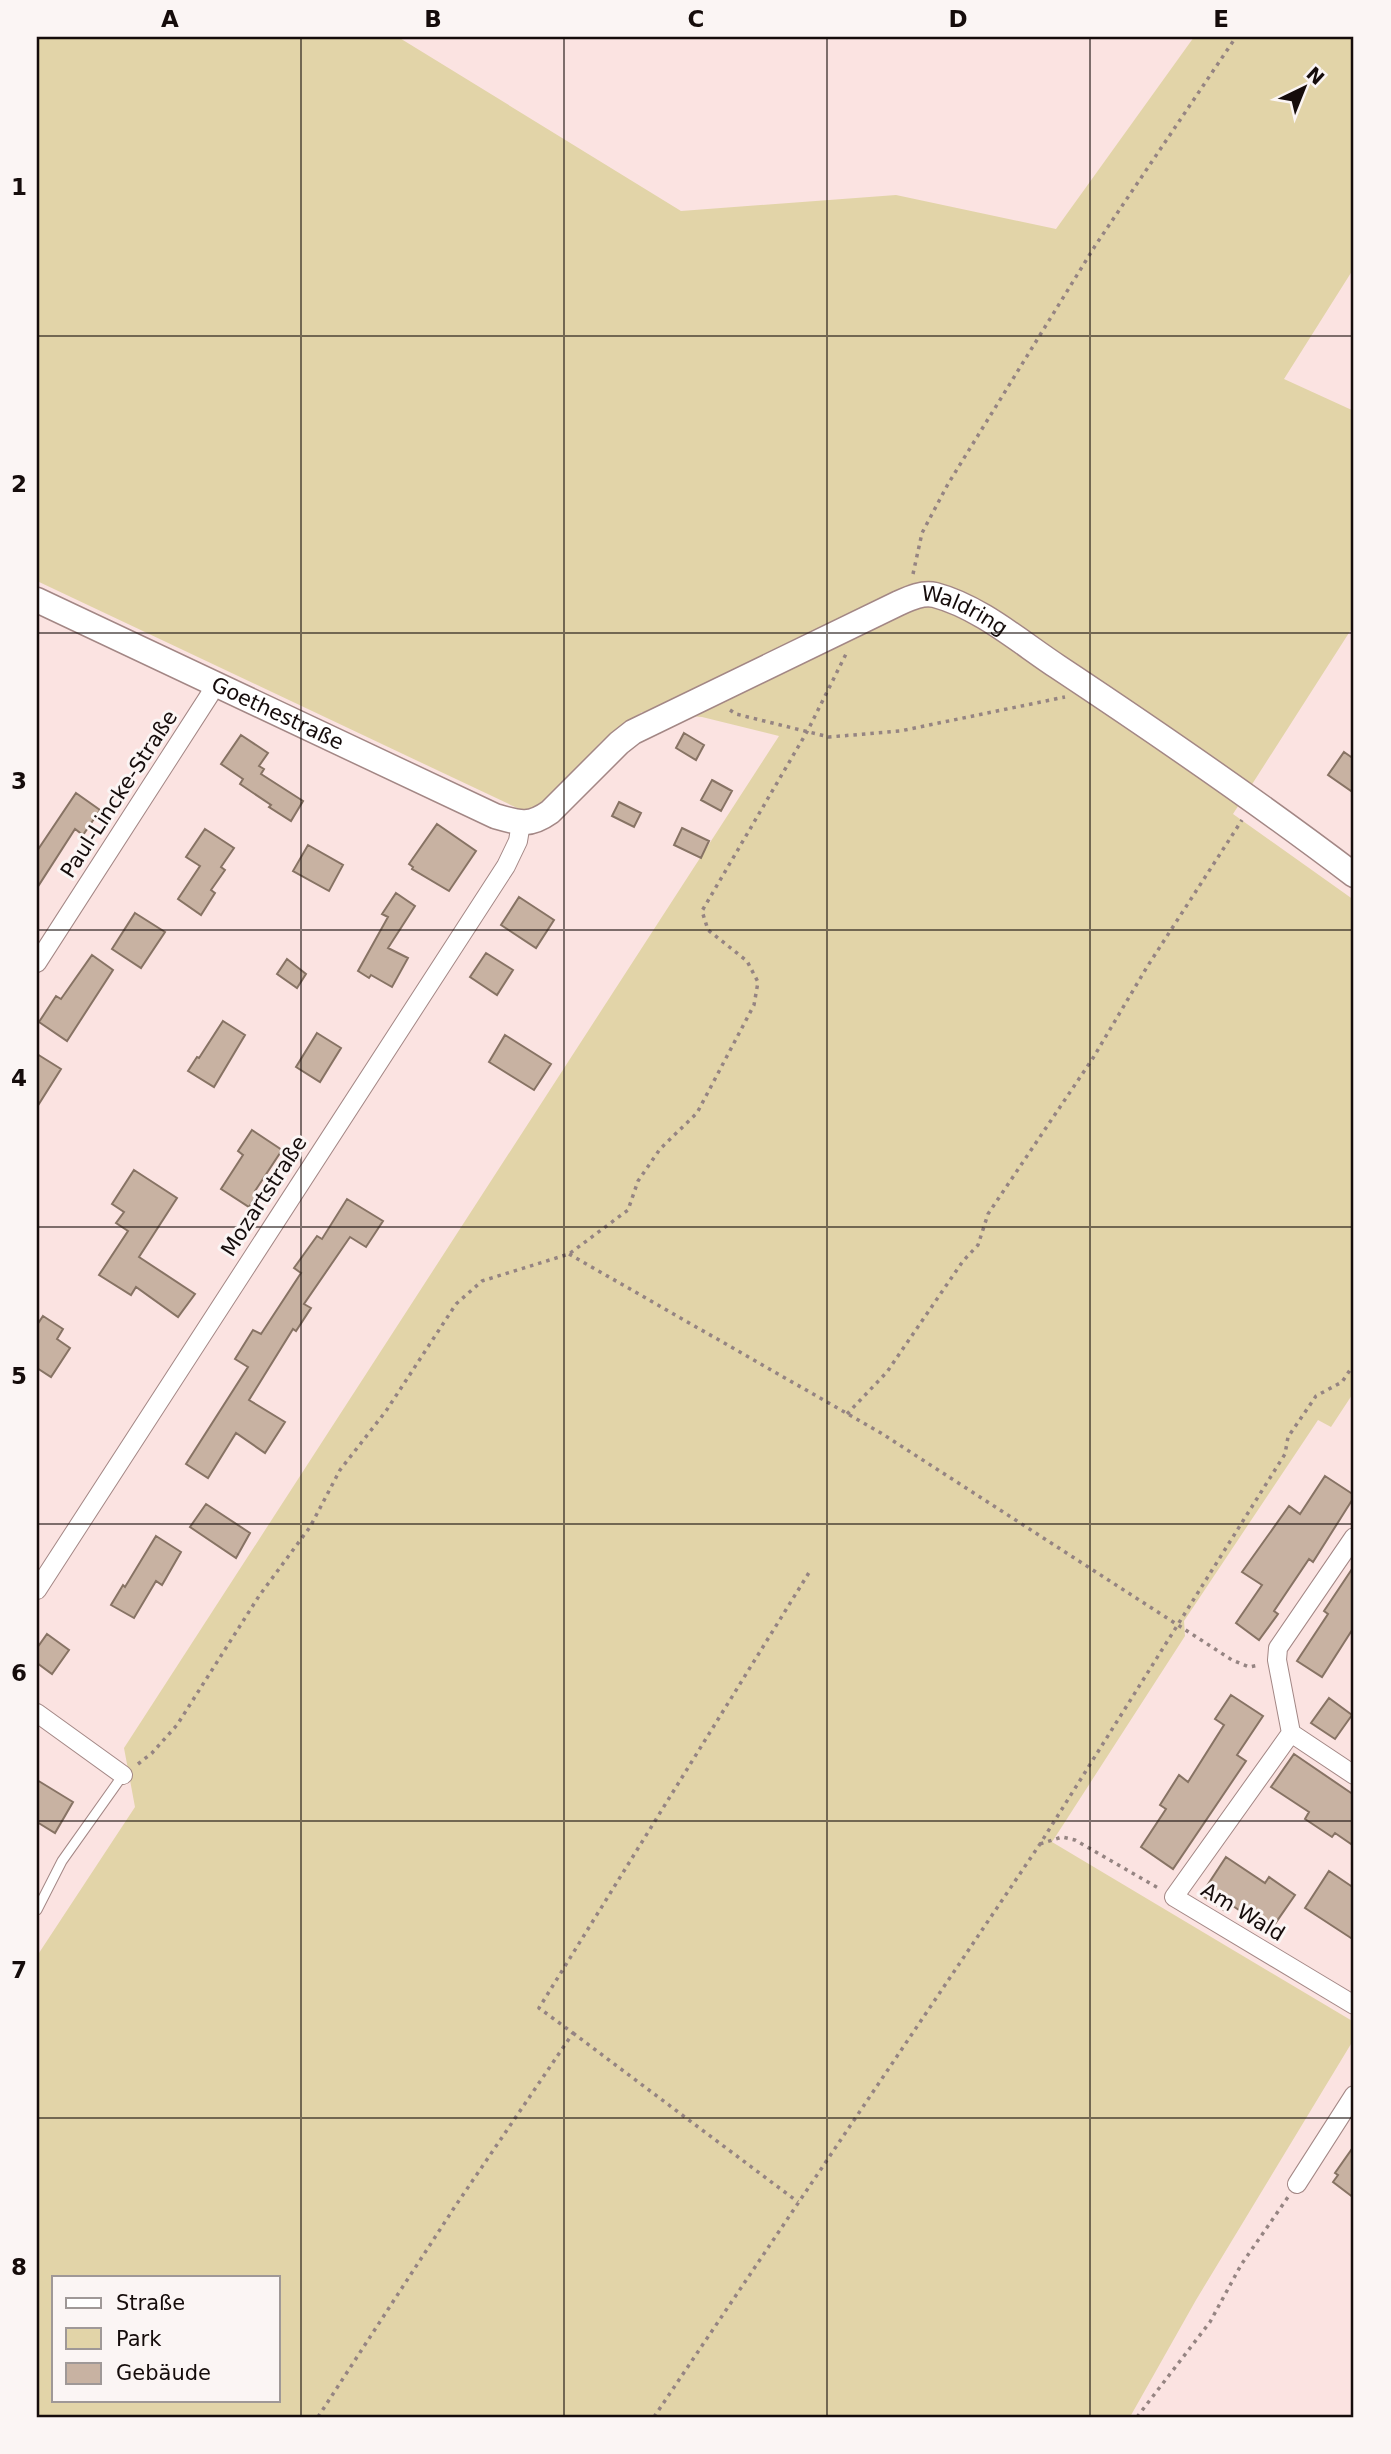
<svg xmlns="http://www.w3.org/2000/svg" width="1391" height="2454" viewBox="0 0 1391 2454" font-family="'DejaVu Sans',sans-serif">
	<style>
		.green { fill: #e2d4a8; fill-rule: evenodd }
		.building { fill: #c8b2a2; stroke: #877364; stroke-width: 2 }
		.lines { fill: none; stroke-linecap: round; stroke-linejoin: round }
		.lane-casing { stroke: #a38785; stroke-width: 11 }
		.street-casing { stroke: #a38785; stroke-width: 20 }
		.secondary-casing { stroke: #a38785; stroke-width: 27 }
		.path { stroke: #958482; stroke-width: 3.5; stroke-dasharray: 3.5 5; stroke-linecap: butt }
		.lane { stroke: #fff; stroke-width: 9 }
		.street { stroke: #fff; stroke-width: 18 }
		.secondary { stroke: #fff; stroke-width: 24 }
		.grid { fill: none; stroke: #150c0b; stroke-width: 2; stroke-opacity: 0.55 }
		.labels { text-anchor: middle; stroke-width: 6; stroke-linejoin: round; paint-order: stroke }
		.street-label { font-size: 21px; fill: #150c0b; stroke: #fbf5f4 }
		.neatline { fill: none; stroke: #150c0b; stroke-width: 2.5 }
		.grid-label { font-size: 23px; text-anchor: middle; font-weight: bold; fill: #150c0b }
	</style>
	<rect width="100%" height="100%" fill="#fbe3e1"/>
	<path class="green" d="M37,37H398L681,211L896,195L1056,229L1194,37H1354V268L1284,379L1354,411V625L1233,814L1354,900V1392L1331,1427L1318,1420L1184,1621L1185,1636L1052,1842L1354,2022V2039L1196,2300L1130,2417H37V1956L135,1807L124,1748L779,736L702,717L642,712L602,741L532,815L37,581ZM54,2277H278V2400H54Z"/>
	<path class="building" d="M684,733L704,745L696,760L676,748Z
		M241,735L268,753L259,766L264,769L261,774L303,801L291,821L269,807L271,805L240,784L243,779L221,764Z
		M1344,752L1354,759V793L1328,775Z
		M712,780L732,791L721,811L701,800Z
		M76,793L100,810L83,835L75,829L37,888V851Z
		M619,802L641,813L634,827L612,816Z
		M437,824L476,851L449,891L412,869L413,867L409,864Z
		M682,828L709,841L701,858L674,845Z
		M205,829L234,848L221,867L225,870L211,890L215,893L201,915L178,899L200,866L186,857Z
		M308,845L343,865L329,891L293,871Z
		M396,893L415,906L388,948L408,958L392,987L371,975L369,978L358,971L388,917L382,914Z
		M519,897L554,920L536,948L501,925Z
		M135,913L165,932L141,968L112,949Z
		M486,953L513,970L497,995L470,977Z
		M92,955L113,970L67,1041L39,1022L56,996L61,999Z
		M287,959L306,974L297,988L277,974Z
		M223,1021L245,1035L214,1087L188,1071L197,1057L199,1058Z
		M317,1033L341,1048L320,1082L296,1067Z
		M505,1035L551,1064L534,1090L489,1062Z
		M37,1054L61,1069L37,1107Z
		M252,1130L282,1150L255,1191L258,1193L249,1207L221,1189L243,1155L238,1151Z
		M134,1170L177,1198L139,1257L195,1294L178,1317L136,1287L131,1295L99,1275L128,1231L116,1223L124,1212L112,1204Z
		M347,1199L383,1221L366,1247L350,1237L304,1304L311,1308L296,1331L293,1329L249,1400L285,1422L265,1453L236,1433L208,1478L186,1464L248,1367L235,1359L253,1330L261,1334L301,1273L294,1268L317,1236L322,1239Z
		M43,1316L63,1329L57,1339L70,1348L51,1377L37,1368V1325Z
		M1325,1476L1354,1495V1497L1313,1562L1309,1559L1274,1611L1278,1614L1259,1640L1236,1623L1262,1585L1242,1572L1289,1506L1300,1514Z
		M206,1504L250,1533L236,1558L190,1527Z
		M156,1536L181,1552L162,1585L156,1581L134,1618L111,1605L123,1585L125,1587Z
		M1354,1566V1627L1322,1677L1297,1661L1328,1614L1324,1611Z
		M47,1634L69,1650L52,1674L37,1663V1648Z
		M1231,1695L1263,1716L1237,1755L1246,1761L1173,1869L1141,1847L1166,1809L1160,1805L1179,1775L1188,1782L1224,1725L1215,1719Z
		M1329,1698L1352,1715L1335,1739L1311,1723Z
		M1294,1754L1354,1795V1846L1335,1833L1332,1837L1305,1819L1309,1812L1271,1787Z
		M37,1780L73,1802L55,1833L37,1822Z
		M1226,1857L1265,1883L1269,1877L1295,1895L1270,1931L1233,1906L1228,1913L1201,1895Z
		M1329,1871L1354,1888V1940L1305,1908Z
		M1354,2146V2198L1333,2182L1338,2175L1335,2173Z"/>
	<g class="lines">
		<g class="lane-casing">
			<path id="lane" d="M37,1910L62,1861L123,1775"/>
		</g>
		<g class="street-casing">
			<path id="street" d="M37,963L209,696L215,683
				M1354,1537L1278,1648L1277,1660L1291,1733L1174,1897L1354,2005
				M37,1590L506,866L518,841L521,823
				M37,1713L123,1775
				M1291,1733L1354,1775
				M1297,2184L1354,2095"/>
		</g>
		<g class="secondary-casing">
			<g id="secondary">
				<path id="s1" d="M37,600L495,816C519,823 529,827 550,812L619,743L633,732L899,603C910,598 923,592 935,595C980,607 1020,642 1058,667C1159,734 1258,802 1354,875"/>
			</g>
		</g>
		<path class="path" d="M913,574L922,533L948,484L1095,246L1236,37
			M730,710L736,714L829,737L900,731L1065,697
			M569,1254L881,1433L1232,1660L1249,1667L1259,1665
			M847,1414L887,1372L963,1261L978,1245L988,1214L1093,1058L1147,967L1242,820
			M138,1764L152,1753L177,1725L259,1596L310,1527L340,1470L386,1411L456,1304L482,1281L569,1254L628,1210L638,1181L660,1149L697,1113L754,1005L758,982L747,961L708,930L702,911L808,730L847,652
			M1040,1844L1062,1837L1075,1840L1160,1889
			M573,2033L798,2202
			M318,2417L454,2208L573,2033L539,2008L810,1571
			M654,2417L1040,1844L1285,1454L1288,1437L1316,1396L1342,1382L1354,1364
			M1137,2417L1210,2322L1241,2265L1288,2197"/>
		<use href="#lane" class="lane"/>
		<use href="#street" class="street"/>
		<use href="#secondary" class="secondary"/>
	</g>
	<path class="grid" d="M301,37V2417M564,37V2417M827,37V2417M1090,37V2417M37,336H1354M37,633H1354M37,930H1354M37,1227H1354M37,1524H1354M37,1821H1354M37,2118H1354"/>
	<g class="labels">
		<g class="street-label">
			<text dy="7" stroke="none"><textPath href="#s1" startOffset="1046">Waldring</textPath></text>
			<text dy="7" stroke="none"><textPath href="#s1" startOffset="266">Goethestraße</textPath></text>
			<text transform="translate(119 794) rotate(-57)" y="7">Paul-Lincke-Straße</text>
			<text transform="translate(264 1196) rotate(-57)" y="7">Mozartstraße</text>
			<text transform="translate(1243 1912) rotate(31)" y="7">Am Wald</text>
		</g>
	</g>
	<rect width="1391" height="2454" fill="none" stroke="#fbf5f4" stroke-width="77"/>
	<rect x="52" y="2276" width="228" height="126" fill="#fbf5f4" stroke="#9f9897" stroke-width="2"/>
	<rect x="66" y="2298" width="35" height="10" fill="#ffffff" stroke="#9f9897" stroke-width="2"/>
	<text x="116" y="2310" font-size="21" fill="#150c0b">Straße</text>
	<rect x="66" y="2328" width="35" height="21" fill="#e2d4a8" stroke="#9f9897" stroke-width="2"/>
	<text x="116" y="2346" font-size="21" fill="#150c0b">Park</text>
	<rect x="66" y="2363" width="35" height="21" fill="#c8b2a2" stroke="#9f9897" stroke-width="2"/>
	<text x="116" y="2380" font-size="21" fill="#150c0b">Gebäude</text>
	<g transform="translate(1304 88) rotate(43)" stroke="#fbf5f4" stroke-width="5" paint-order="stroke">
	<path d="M0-5L12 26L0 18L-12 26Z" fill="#150c0b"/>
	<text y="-10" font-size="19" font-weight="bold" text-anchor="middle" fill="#150c0b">N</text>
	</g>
	<rect x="38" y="38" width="1314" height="2378" class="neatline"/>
	<g class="grid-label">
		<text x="170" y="27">A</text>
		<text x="433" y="27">B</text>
		<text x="696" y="27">C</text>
		<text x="958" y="27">D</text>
		<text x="1221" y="27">E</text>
		<text x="19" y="195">1</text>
		<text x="19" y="492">2</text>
		<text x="19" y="789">3</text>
		<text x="19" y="1086">4</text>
		<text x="19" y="1384">5</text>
		<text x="19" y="1681">6</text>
		<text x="19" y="1978">7</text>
		<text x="19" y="2275">8</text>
	</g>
</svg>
